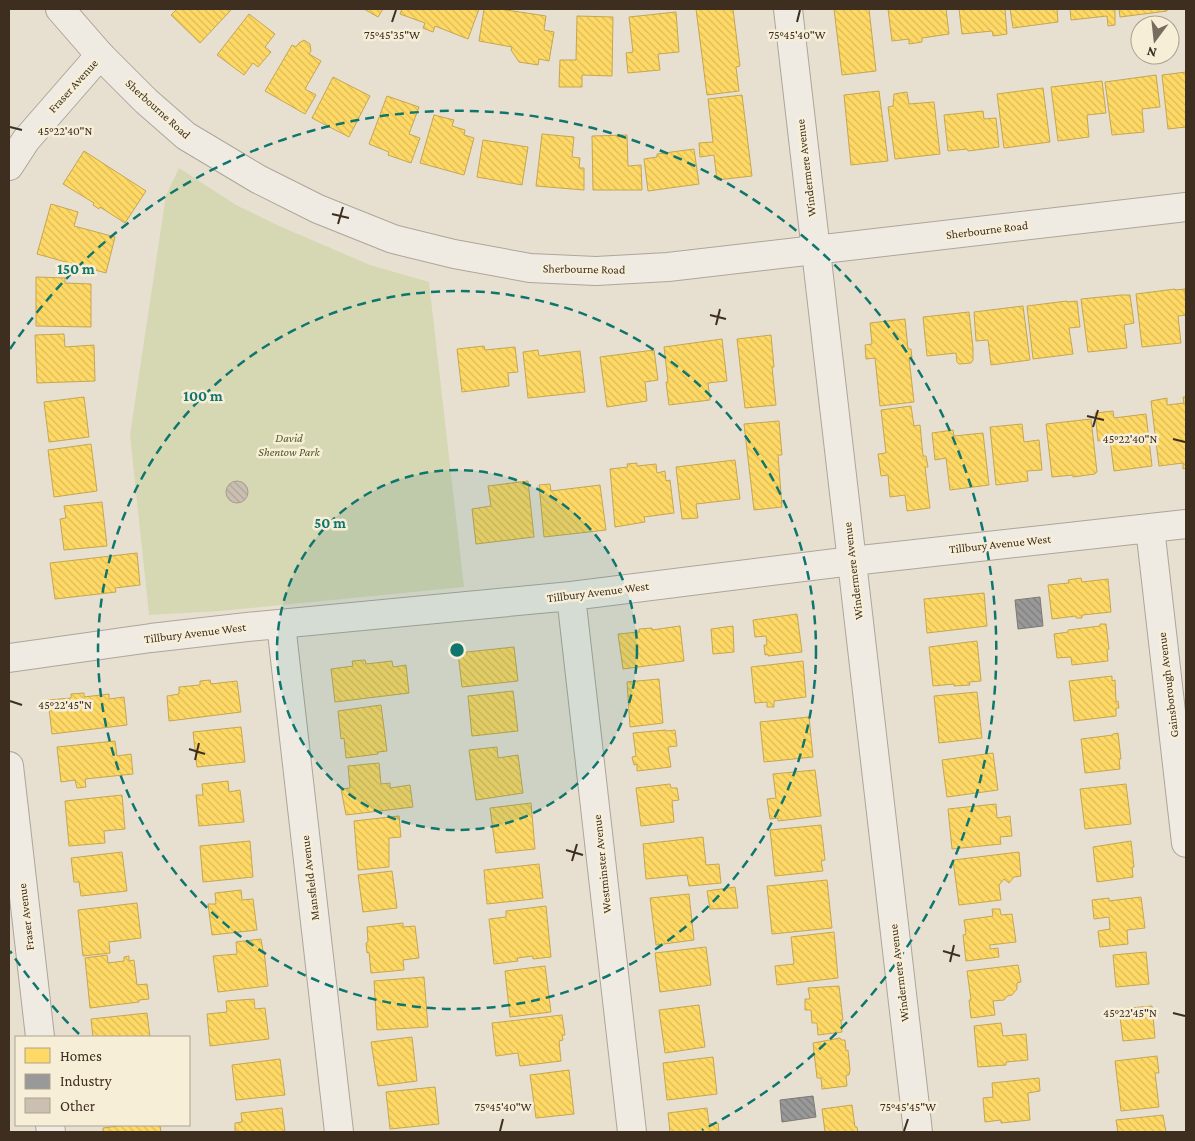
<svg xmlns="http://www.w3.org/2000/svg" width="1195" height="1141" viewBox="0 0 1195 1141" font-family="'Crimson Pro',serif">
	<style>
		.green { fill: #d6d7b3 }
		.homes { fill: url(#homes-back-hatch); stroke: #c5a651 }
		.industry { fill: url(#industry-back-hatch); stroke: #7d7975 }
		.building { fill: url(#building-back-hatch); stroke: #a89c90 }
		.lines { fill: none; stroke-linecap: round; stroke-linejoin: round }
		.minor-casing { stroke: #ada599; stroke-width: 30 }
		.tertiary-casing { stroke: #ada599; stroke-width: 30 }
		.minor { stroke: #efebe3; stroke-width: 28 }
		.tertiary { stroke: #efebe3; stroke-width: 28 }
		.ticks { fill: none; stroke: #3d2e20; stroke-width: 2 }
		.ring { fill: none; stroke: #0f766e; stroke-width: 2.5; stroke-dasharray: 9 6 }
		.labels { text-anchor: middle; stroke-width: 5; stroke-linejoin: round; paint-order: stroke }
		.street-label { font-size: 12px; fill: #3d2e20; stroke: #f7eed8 }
		.park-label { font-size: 12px; font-style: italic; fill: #4d5a26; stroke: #f7eed8 }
		.ticks-label { font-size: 12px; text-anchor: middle; fill: #3d2e20; stroke: #f7eed8; stroke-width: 5; stroke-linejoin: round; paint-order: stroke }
		.centre { fill: #0f766e; stroke: #f7eed8; stroke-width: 2.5 }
		.ring-label { font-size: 15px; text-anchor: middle; font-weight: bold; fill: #0f766e; stroke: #f7eed8; stroke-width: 5; stroke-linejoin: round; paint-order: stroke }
	</style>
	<defs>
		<pattern id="homes-back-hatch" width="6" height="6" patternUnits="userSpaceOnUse" patternTransform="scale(1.25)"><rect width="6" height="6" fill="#ffd966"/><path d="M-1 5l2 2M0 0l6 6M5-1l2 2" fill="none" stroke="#dbbb58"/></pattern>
		<pattern id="industry-back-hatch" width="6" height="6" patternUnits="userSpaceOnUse" patternTransform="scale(1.25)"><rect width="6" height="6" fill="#999"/><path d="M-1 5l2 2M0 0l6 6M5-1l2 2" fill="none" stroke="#7e7d7c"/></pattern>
		<pattern id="building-back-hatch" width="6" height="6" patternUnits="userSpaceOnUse" patternTransform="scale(1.25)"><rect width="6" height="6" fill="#cbbfb2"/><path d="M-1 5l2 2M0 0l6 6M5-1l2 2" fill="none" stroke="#afa499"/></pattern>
	</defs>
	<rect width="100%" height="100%" fill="#e7e0d1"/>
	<path class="green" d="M179,168L236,205L277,225L370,265L429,282L464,587L220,611L149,615L130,435L166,195Z"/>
	<path class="homes" d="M177,9H230L231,10L200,43L171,15Z
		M364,9H383L378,17Z
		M402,9H479L468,39L435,26L433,32L423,28L425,23L400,14Z
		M484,9H500L546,16L544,30L554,32L549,61L539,59L538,65L519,62L511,50L512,47L479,41Z
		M696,9H733L740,66L736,67L739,91L707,95Z
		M834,9H869L876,71L842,75Z
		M888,9H946L949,34L922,38V42L909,44V39L892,41Z
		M959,9H1005L1007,34L993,36L992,31L962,34Z
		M1010,9H1057L1058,22L1013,28Z
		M1070,9H1115V25L1108,26L1107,16L1071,20Z
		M1119,9H1167V11L1120,17Z
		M676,12L679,52L658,54L660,70L628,73L626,53L633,52L629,17Z
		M249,14L275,34L265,47L271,52L258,67L253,63L244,75L217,55Z
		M577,16L613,17L612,76L582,75V87H559L560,60H576Z
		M304,40L310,44L311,51L309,54L321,61L305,89L316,95L305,114L265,91L292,45L296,47L299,43Z
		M1186,72V127L1168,129L1162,75Z
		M1156,75L1160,107L1142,109L1144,132L1112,135L1105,82Z
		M333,77L370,96L349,137L312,118Z
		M1102,81L1106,113L1087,115L1089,137L1058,141L1051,87Z
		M1043,88L1050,142L1004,148L997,94Z
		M879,91L888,161L851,165L844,95Z
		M907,92L909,104L934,102L940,154L895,159L888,107L893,106L894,94Z
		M742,95L752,176L717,180L714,155L700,157L699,143L713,142L708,99Z
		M387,96L419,107L409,134L420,138L411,163L388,155L389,152L369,144Z
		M983,111L984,119L996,118L999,147L968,151L967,149L948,151L944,115Z
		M434,115L454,120L452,126L465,130L464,135L474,138L464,175L420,163Z
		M542,134L574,137L572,157L580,158L579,168H584V190L536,186Z
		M627,135L628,166L641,165L642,190H593L592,136Z
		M483,140L528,147L522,185L477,177Z
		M694,149L699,184L648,191L644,159L657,157V154Z
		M84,151L146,191L125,223L100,207L99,209L93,205L94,203L63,184Z
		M51,204L78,212L74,226L115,237L106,273L37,254Z
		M36,277L65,278V283L91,284V327L36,326Z
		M1175,289V290L1185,289L1186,315L1178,316L1181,343L1142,347L1136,294Z
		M1121,295H1130L1134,323L1124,325L1127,348L1088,352L1081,299Z
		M1067,301V302L1077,301L1080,327L1069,328L1073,354L1033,359L1027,306Z
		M1023,306L1030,360L991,365L988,340L976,341L974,312Z
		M969,312L973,348V360L971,363L959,364L957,362L956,353L927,356L923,317Z
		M905,319L908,349H911L912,358H909L914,402L880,406L875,358L866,359L865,345L872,344L870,323Z
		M64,334L65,347L94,345L95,381L37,383L35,335Z
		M771,335L774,367H772L776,405L745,408L737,339Z
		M722,339L727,381L708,383L710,400L669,405L666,382H668L664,347Z
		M484,346L485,350L515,347L518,372L508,373L509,386L462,392L457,349Z
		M538,350L539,356L580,351L585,392L528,398L523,352Z
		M654,350L658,380L645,382L647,401L607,407L600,357Z
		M84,397L89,437L49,442L44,402Z
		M1183,397H1186V468L1183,469V463L1159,466L1151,401L1167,398V405L1184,403Z
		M911,406L914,426L920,425L923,456H926L928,467H925L930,508L907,511L905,495L890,497L888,475L881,476L878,454L886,453L881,410Z
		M1113,411L1114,418L1146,414L1152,466L1114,471L1110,440L1098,441L1095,413Z
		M1091,419L1097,472L1095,473V474L1073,477V475L1052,477L1046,424Z
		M779,421L782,455H778L782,507L754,510L744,424Z
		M1022,424L1024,442L1039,440L1042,470L1027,471L1028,481L996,485L990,427Z
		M953,430L954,436L983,433L989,485L950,490L946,458L935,460L932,433Z
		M91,444L97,491L54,497L48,450Z
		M735,460L740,499L696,504L698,518L682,519L676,467Z
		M637,463V466L656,464L657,473L665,471L666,481L670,480L674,513L644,517L645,522L615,527L610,469L628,467L627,464Z
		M528,481L534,537L476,544L472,509L491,506L488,486Z
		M550,484L551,491L600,485L606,530L544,537L539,485Z
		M102,502L107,546L64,550L60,519L66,518L64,506Z
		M137,553L140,585L115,588L116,592L55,599L50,563Z
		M1081,578L1082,582L1108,579L1111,612L1082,615V618H1076V616L1052,619L1048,585L1069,583L1068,580Z
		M984,593L987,626L927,633L924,599Z
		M797,614L802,652L768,656V654L765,655L764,645H767L766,636L755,637L753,620Z
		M1100,624H1106L1109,649L1107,650L1108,661L1072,665L1071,657L1057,658L1054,634L1068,632V630L1100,626Z
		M680,626L684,661L623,669L618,634L639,632V629L652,628V630Z
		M733,626L734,652L713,654L711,629Z
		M977,641L981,681L969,682L970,685L954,686V684L933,686L929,647Z
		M514,647L518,681L462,687L458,653Z
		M365,660L366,664L392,661L393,667L406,665L409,693L335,702L331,669L353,666L352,661Z
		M803,661L806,697L774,701V707H767V702L755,703L751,667Z
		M1112,676V681L1115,680L1116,702L1118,701L1119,708H1116V716L1074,721L1069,681Z
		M659,679L663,723L630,727L627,682Z
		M210,680L211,684L237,681L241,712L169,721L167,696L179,694V687L200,685V681Z
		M513,691L518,731L472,736L468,696Z
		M977,692L982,738L939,743L934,696Z
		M84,693V697L109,694V699L124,697L127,725L52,734L48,700L71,698V694Z
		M381,705L387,751L378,752V754L346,758L344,738L341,739L338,711Z
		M809,717L813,757L764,762L760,722Z
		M241,727L245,762L197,767L193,732Z
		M666,730V731L675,730L677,746L668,747L671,767L637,771V764L634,765L632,757L636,756L633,733Z
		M1118,733L1121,759H1119L1120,769L1085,773L1081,739L1113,735V734Z
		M115,741L117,756L131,754L133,774L85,779L86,787L77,788L75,780L61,782L57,747Z
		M497,747L498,758L518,755L523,793L476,800L469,750Z
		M993,753L998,790L947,797L942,760Z
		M379,763L381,784L390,783V788L410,785L413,807L346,815L341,789L350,788L348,766Z
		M815,770L821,816L778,821V818L770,819L767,799L776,798L773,774Z
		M228,781L229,792L240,790L244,822L199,826L196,795H203L202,784Z
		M670,784L671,788H677L679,800L672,801L674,822L641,826L636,788Z
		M1126,784L1131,824L1085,829L1080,789Z
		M122,795L125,829L104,831L105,843L69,846L65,801Z
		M531,803L535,849L496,853L490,808Z
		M996,804L997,818L1010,816L1012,836L1000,837L1001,844L952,849L948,809Z
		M399,816L401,837L389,838V867L358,870L354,821Z
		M821,825L825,860L821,861L823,871L775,876L770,830Z
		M703,837L706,865L719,864L721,883L689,886L687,875L646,879L643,844Z
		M250,841L253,877L203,882L200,846Z
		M1131,841L1134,867H1132L1133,877L1097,882L1093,847Z
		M122,852L127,891L81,896L79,882H74L71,858Z
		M1019,852L1021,876L1014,877L1009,883L1004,879L999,885L1001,900L959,905L953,860Z
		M539,864L543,898L487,904L484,870Z
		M392,871L397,908L363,912L358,875Z
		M827,880L832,928L772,934L767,886Z
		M735,887L738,908L710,909L707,891Z
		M241,890L242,900L253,899L257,930L212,935L208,904H216L215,893Z
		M689,894L694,940L656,945L650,898Z
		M1141,897L1145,928L1127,930L1128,944L1100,947L1098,931L1110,929L1109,917L1094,919L1092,900L1109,898V901Z
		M137,903L141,938L109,942L110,953L83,956L78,910Z
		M546,906L551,957L533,959V956L517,958L518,961L494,964L489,919L506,917V911Z
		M992,909H1000L1001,915L1012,914L1016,942L990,945V949L998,948L999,957L966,961L963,935L966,934L964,920L993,916Z
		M403,923V927L415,926L419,958L403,960L404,970L371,973L369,952L367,953L366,943L368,942L367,927Z
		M834,932L838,978L777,985L775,966L794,964L791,937Z
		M261,939L263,951H264L268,986L218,992L213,956L237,954L236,942Z
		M706,947L711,985L660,992L655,953Z
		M1146,952L1149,984L1116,987L1113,955Z
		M107,955L108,963L124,961V957L129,956V961L134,960L137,985L147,984L149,999L139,1000V1002L90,1008L85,958Z
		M1018,965L1021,982L1017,983V989L1012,995L1007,996L1004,1000L993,1001L995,1015L971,1018L969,1000H971L967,971Z
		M545,966L551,1012L510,1017L505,971Z
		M424,977L428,1027L377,1030L374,981Z
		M839,986L843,1020H841L842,1032L818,1035L817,1023H812L811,1010H805V999H810L808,988Z
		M254,999L255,1009L265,1008L269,1039L210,1046L207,1014L227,1012L226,1001Z
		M699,1005L705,1047L665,1053L659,1010Z
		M1152,1006L1155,1038L1123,1041L1119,1009Z
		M147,1013L150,1037H93L91,1019Z
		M562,1015L565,1035H562L563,1040L559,1041L561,1061L520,1066L518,1053L496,1056L492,1023Z
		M1001,1023L1003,1036L1026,1034L1028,1060L1006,1062V1065L978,1067L974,1026Z
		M412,1037L417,1081L378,1086L371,1042Z
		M840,1038L841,1040H845L846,1051L848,1050L850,1070L849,1075H846L847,1086L822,1089L821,1078H817L813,1043Z
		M1157,1056L1159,1073H1155L1159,1107L1121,1111L1115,1061Z
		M713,1057L717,1094L667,1100L663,1063Z
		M280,1059L285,1095L236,1100L232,1065Z
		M569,1070L574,1114L536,1118L530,1075Z
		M1039,1078L1040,1091L1028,1093L1030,1120L1001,1123V1120L985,1122L983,1098L993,1097L992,1083Z
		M435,1087L439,1124L390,1129L386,1092Z
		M852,1105L855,1127H857L858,1132H825L822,1109Z
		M282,1108L285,1132H235V1123L242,1122L241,1113Z
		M707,1108L709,1124L718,1123L719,1132H670L668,1113Z
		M1163,1115L1166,1132H1118L1116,1120Z
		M126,1125H160L161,1132H103V1128Z"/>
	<path class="industry" d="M1040,597L1043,626L1018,629L1015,600Z
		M813,1096L816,1117L782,1122L780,1100Z"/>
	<path class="building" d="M226 492a11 11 0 1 1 22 0a11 11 0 1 1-22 0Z"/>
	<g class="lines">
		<g class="minor-casing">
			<path id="minor" d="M788,9L918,1132
				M9,166L26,140L100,55
				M1150,528L1186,843
				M571,596L632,1132
				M281,624L339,1132
				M9,658L151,638L247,627L571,596L852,561L1186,524
				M9,766L40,1037
				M50,1125L51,1132"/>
		</g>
		<g class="tertiary-casing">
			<path id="tertiary" d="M60,9L100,55L146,101L186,136L258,179L318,209L393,239L454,254L530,268L596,271L668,267L1186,207"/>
		</g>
		<use href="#minor" class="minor"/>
		<use href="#tertiary" class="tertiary"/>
	</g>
	<path class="ticks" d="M392,22L396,10M797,22L800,10M10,127L22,130M332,214L349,218M338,224L343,207M710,315L726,319M716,325L720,309M1087,416L1104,420M1093,427L1098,410M1173,439L1185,442M10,701L22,705M189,749L205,754M195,760L199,743M566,850L583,855M572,861L577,844M943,951L960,956M950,962L954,945M1173,1013L1185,1016M500,1131L503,1119M904,1131L908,1119"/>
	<circle cx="457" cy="650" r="180" fill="#0f766e" fill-opacity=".12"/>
	<g class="ring">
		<circle cx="457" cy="650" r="180"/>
		<circle cx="457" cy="650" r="359"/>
		<path d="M79 1034A539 539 0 0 1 10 951M10 349A539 539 0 1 1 702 1130"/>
	</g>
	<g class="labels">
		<g class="street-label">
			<text transform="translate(73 86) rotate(-48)" y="4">Fraser Avenue</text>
			<text transform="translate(158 109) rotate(42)" y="4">Sherbourne Road</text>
			<text transform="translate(806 168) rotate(-97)" y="4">Windermere Avenue</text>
			<text transform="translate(987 230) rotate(-7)" y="4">Sherbourne Road</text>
			<text transform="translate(584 269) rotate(1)" y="4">Sherbourne Road</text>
			<text transform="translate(1000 544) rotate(-6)" y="4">Tillbury Avenue West</text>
			<text transform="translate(853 571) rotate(-97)" y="4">Windermere Avenue</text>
			<text transform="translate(598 592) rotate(-7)" y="4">Tillbury Avenue West</text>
			<text transform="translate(195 633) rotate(-7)" y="4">Tillbury Avenue West</text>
			<text transform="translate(1168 685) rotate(-97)" y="4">Gainsborough Avenue</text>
			<text transform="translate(602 864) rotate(-96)" y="4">Westminster Avenue</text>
			<text transform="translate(310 878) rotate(-97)" y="4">Mansfield Avenue</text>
			<text transform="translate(26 917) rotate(-97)" y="4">Fraser Avenue</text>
			<text transform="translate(899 973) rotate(-97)" y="4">Windermere Avenue</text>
		</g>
		<g class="park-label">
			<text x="289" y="442">David<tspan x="289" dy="14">Shentow Park</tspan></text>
		</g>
	</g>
	<g class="ticks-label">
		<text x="392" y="39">75°45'35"W</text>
		<text x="797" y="39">75°45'40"W</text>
		<text x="65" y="135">45°22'40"N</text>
		<text x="1130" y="443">45°22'40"N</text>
		<text x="65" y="709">45°22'45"N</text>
		<text x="1130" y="1017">45°22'45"N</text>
		<text x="503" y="1111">75°45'40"W</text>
		<text x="908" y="1111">75°45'45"W</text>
	</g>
	<circle cx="457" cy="650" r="8" class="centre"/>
	<g class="ring-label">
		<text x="76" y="274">150 m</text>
		<text x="203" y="401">100 m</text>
		<text x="330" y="528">50 m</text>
	</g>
	<rect width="1195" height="1141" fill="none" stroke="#3d2e20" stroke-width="20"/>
	<rect x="15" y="1036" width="175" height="90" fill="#f7eed8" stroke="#ada18e"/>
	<rect x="25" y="1048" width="25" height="15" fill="#ffd966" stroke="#ada18e"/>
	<text x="60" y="1061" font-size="15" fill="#3d2e20">Homes</text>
	<rect x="25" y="1074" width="25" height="15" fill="#999999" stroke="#ada18e"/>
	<text x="60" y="1086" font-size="15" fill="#3d2e20">Industry</text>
	<rect x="25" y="1098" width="25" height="15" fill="#cbbfb2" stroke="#ada18e"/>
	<text x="60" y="1111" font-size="15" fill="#3d2e20">Other</text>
	<g transform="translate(1155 40) rotate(195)"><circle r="24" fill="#f7eed8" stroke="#ada18e"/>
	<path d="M0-4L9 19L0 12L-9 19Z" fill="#786c5e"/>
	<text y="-8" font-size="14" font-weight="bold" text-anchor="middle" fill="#3d2e20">N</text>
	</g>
</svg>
